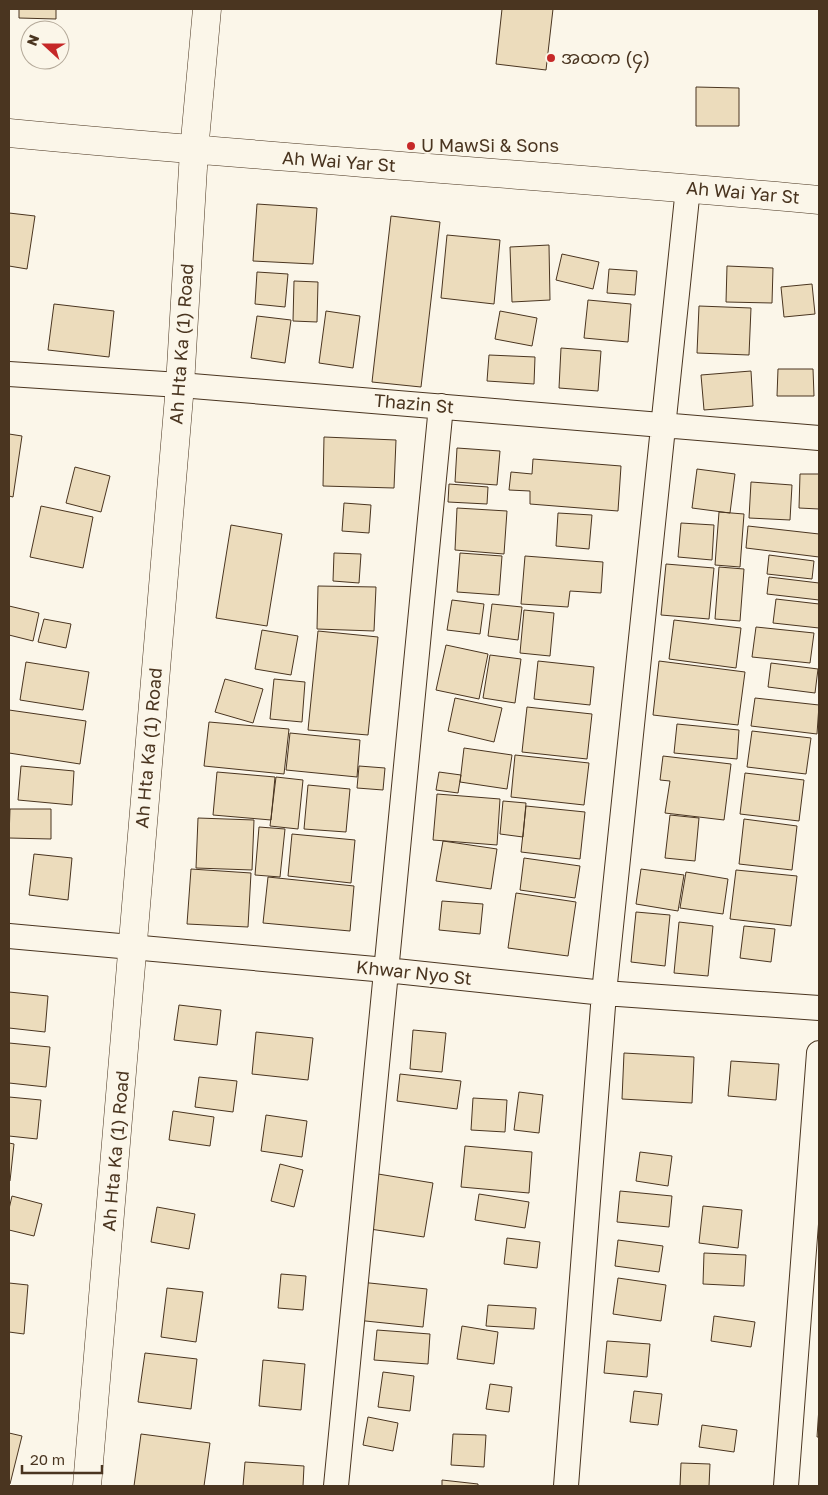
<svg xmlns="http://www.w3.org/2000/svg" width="828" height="1495" viewBox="0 0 828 1495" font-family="'Golos Text','Noto Sans Myanmar',sans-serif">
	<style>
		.building { fill: #ecdcbc; stroke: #4a3520 }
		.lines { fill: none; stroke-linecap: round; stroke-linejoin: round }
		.street-casing { stroke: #4a3520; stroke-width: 26 }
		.secondary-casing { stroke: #4a3520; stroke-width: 29 }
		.street { stroke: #fbf6e9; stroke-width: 24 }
		.secondary { stroke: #fbf6e9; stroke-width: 28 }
		.poi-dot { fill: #c62828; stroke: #fbf6e9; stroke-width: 2 }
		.labels { text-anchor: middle; stroke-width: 4; stroke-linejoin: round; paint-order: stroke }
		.poi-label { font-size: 18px; fill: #4a3520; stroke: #fbf6e9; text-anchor: start }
		.street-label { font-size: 18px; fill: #4a3520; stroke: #fbf6e9 }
	</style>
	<rect width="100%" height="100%" fill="#fbf6e9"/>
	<path class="building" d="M19,9H56V19L19,18Z
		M502,9H553L546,70L496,64Z
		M696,87L739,88V126H696Z
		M257,204L317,208L313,264L253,261Z
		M9,213L35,216L27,269L9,266Z
		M391,216L440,222L421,387L372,382Z
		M447,235L500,240L494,304L441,298Z
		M549,245L550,300L512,302L510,247Z
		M562,254L599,262L593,289L556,280Z
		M727,266L773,268L772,303L726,302Z
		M609,269L637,271L635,295L607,293Z
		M257,272L288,274L285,307L255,304Z
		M294,281L318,282L317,322L293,321Z
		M812,284L815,314L784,317L781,287Z
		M588,300L631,304L628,342L584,338Z
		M54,304L114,311L109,357L48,350Z
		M699,306L751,308L749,355L697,353Z
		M326,311L360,316L353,368L319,363Z
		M500,311L537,318L532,346L495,339Z
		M257,316L291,320L285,363L251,358Z
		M561,348L601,351L598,391L559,388Z
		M489,355L535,357L534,384L487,381Z
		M778,369H813L814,396H777Z
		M751,371L753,406L704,410L701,375Z
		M9,434L22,436L13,497L9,496Z
		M324,437L396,440L394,488L323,486Z
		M457,448L500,451L497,485L455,482Z
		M533,459L621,466L618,511L530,504V491L509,490L511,472L532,474Z
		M75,467L110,476L101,512L66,503Z
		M697,469L735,474L730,513L692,508Z
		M800,474H819V509L799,508Z
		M751,482L792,485L790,520L749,518Z
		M449,484L488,487L487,504L448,502Z
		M344,503L371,505L369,533L342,531Z
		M41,506L93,517L83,568L30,557Z
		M457,508L507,511L504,554L455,550Z
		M719,512L744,514L740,567L715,565Z
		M558,513L592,515L589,549L556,546Z
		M681,523L714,525L712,560L678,557Z
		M231,525L282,534L267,626L216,618Z
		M748,526L819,534V557L746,548Z
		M334,553L361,554L359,583L333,581Z
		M460,553L502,556L499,595L457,592Z
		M769,555L814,561L812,579L767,574Z
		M525,556L603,562L601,593L570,591L568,607L521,604Z
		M666,564L714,568L709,619L661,615Z
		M719,567L744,569L740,621L715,619Z
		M769,577L819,583V600L767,594Z
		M318,586L376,587L374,631L317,629Z
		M776,599L819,604V628L773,623Z
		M452,600L484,604L480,634L447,630Z
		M492,604L522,607L518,640L488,636Z
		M9,606L39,613L33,641L9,635Z
		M524,610L554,613L550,656L520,653Z
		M44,619L71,624L66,648L38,642Z
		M674,620L741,628L736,668L669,659Z
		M756,627L814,633L810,663L752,657Z
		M262,630L298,636L291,675L255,669Z
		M318,631L378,637L368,735L308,730Z
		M446,645L488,654L479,699L436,690Z
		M490,655L521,659L515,703L483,698Z
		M538,661L594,667L590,705L534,699Z
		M659,661L745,672L738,725L653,715Z
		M26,662L89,672L83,710L20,700Z
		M771,663L818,669L815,693L768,687Z
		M225,679L263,689L253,723L215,712Z
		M274,679L305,682L302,722L270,719Z
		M455,698L502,708L494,742L448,731Z
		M755,698L819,705L817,734L751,726Z
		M527,707L592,714L587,759L522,752Z
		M9,710L86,721L80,764L9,753Z
		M209,722L289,729L284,774L204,766Z
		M677,724L739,730L737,759L674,753Z
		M752,731L811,738L806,774L747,767Z
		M290,733L360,740L357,777L286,770Z
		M464,748L512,755L507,789L460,782Z
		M515,755L589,763L584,805L511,797Z
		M663,756L731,764L724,820L665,813L670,781L660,780Z
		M21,766L74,771L72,805L18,800Z
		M359,766L385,768L383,790L357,788Z
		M217,772L275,777L271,820L213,815Z
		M439,772L461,775L458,793L436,790Z
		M745,773L804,780L799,821L740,814Z
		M276,777L303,780L298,829L270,826Z
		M308,785L350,789L346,832L304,829Z
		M437,794L500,799L497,845L433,840Z
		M503,801L526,803L523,837L500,834Z
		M526,806L585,812L580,859L521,852Z
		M10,809H51V839L9,838Z
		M670,815L699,818L695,861L665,858Z
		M198,818L254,820L252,870L196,868Z
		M744,819L797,826L792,870L739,864Z
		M259,827L285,829L280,877L255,875Z
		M292,834L355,840L351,883L288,876Z
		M443,841L497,849L491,889L436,881Z
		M34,854L72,858L68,900L29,895Z
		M524,858L580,866L575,898L520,890Z
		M191,869L251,873L248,927L187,924Z
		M641,869L684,875L678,911L636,904Z
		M736,870L797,876L791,926L730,919Z
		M686,872L728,879L723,914L680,908Z
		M268,877L354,886L350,931L263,923Z
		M516,893L576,902L568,956L508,948Z
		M442,901L483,904L480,934L439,930Z
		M636,912L670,915L665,966L631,962Z
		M679,922L713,926L708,976L674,973Z
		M744,926L775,929L771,962L740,958Z
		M9,992L48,996L45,1032L9,1028Z
		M179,1005L221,1010L217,1045L174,1040Z
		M413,1030L446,1033L442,1072L410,1069Z
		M256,1032L313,1038L308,1080L252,1074Z
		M9,1043L50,1047L46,1087L9,1083Z
		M624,1053L694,1057L692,1103L622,1099Z
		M731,1061L779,1064L776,1100L728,1096Z
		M400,1074L461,1081L457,1109L397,1101Z
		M199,1077L237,1081L233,1112L195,1107Z
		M519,1092L543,1095L539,1133L514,1130Z
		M9,1097L41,1100L37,1139L9,1136Z
		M473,1098L507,1100L505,1132L471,1130Z
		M173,1111L214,1117L210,1146L169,1140Z
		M266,1115L307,1121L302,1157L261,1151Z
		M9,1143L14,1144L10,1181H9Z
		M465,1146L532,1152L529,1193L461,1187Z
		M640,1152L672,1156L668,1186L636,1181Z
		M280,1164L303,1170L294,1207L271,1201Z
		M372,1173L433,1183L424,1237L363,1228Z
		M620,1191L672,1196L669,1227L617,1222Z
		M479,1194L529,1202L525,1228L475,1220Z
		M12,1196L42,1204L34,1236L9,1230V1209Z
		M703,1206L742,1210L738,1248L699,1243Z
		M157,1207L195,1214L189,1249L151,1242Z
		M507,1238L540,1242L537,1268L504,1264Z
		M618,1240L663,1246L659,1272L615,1266Z
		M704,1253L746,1255L744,1286L703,1284Z
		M281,1274L306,1276L303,1310L278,1308Z
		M618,1278L666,1285L661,1321L613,1314Z
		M360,1282L427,1289L423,1327L356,1320Z
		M9,1283L28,1285L24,1334L9,1332Z
		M167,1288L203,1292L196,1342L161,1337Z
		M488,1305L536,1308L534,1329L486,1326Z
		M714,1316L755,1322L751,1347L711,1341Z
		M462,1326L498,1332L494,1364L457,1359Z
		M377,1330L430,1334L428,1364L374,1360Z
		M607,1341L650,1344L647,1377L604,1373Z
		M145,1353L197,1359L191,1409L138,1402Z
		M263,1360L305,1364L301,1410L259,1406Z
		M383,1372L414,1376L410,1411L378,1407Z
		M490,1384L512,1387L509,1412L486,1409Z
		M634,1391L662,1394L658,1425L630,1422Z
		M819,1407V1437H817Z
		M368,1417L398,1423L393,1451L363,1445Z
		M702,1425L737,1430L734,1452L699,1447Z
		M9,1433L22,1436L10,1484H9Z
		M141,1434L210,1443L204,1486H134Z
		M453,1434L486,1435L484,1467L451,1465Z
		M245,1462L304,1466L303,1486H243Z
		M681,1463L710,1464L709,1486H680Z
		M442,1480L478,1484V1486H442Z"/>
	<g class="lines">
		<g class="street-casing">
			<path id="street" d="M9,374L180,385L819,438
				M9,936L386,970L604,993L819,1008
				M336,1486L441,406
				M566,1486L604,993L688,188
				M786,1486L819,1053"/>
		</g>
		<g class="secondary-casing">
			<path id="secondary" d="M9,133C279,159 549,175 819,200
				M87,1486L180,385L194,151L207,9"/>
		</g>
		<use href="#street" class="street"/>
		<use href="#secondary" class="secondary"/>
	</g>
	<g class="poi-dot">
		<circle cx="551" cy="58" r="5"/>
		<circle cx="411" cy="146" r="5"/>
	</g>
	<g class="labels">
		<g class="poi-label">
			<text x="561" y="64">အထက (၄)</text>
			<text x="421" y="152">U MawSi &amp; Sons</text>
		</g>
		<g class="street-label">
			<text transform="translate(339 162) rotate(4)" y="6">Ah Wai Yar St</text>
			<text transform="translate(743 193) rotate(5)" y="6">Ah Wai Yar St</text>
			<text transform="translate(182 344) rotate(-86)" y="6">Ah Hta Ka (1) Road</text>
			<text transform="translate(414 404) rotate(5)" y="6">Thazin St</text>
			<text transform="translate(149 748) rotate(-85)" y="6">Ah Hta Ka (1) Road</text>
			<text transform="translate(414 973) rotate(6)" y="6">Khwar Nyo St</text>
			<text transform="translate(116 1151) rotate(-85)" y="6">Ah Hta Ka (1) Road</text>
		</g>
	</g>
	<rect width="828" height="1495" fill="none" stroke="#4a3520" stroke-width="20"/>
	<g transform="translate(45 45) rotate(291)"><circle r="24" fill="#fbf6e9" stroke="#b4a999"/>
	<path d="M0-4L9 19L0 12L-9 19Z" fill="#c62828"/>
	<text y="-8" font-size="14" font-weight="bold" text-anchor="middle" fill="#4a3520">N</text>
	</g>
	<path d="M22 1465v8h80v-8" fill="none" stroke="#4a3520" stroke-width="2.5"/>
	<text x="30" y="1465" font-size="15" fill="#4a3520" stroke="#fbf6e9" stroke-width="4" paint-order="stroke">20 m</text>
</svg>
